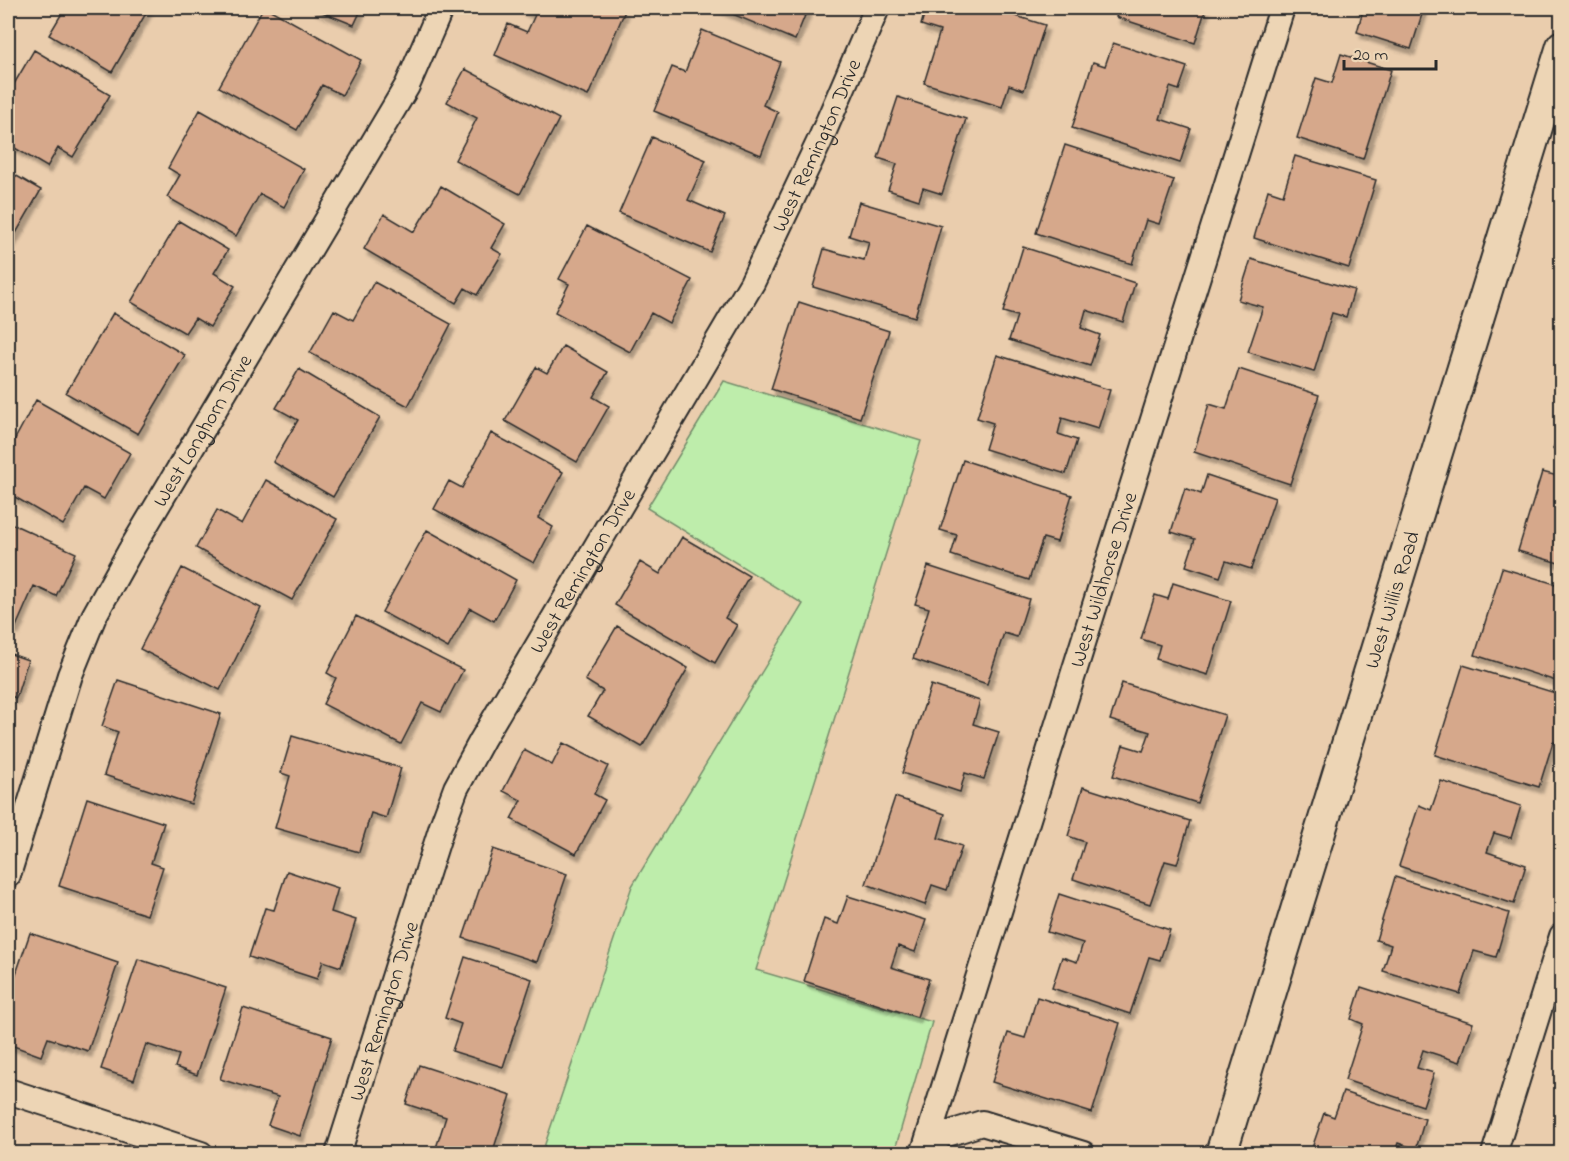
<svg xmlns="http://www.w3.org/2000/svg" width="1569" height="1161" viewBox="0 0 1569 1161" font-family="'Indie Flower',sans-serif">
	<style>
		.green { fill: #beedab; stroke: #748c6b; stroke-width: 1.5 }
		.building { fill: #d6a88b; stroke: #2b2b2b; stroke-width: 1.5; filter: url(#shadow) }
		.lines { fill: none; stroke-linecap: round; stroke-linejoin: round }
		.minor-casing { stroke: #2b2b2b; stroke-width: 28 }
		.tertiary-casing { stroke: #2b2b2b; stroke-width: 34 }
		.minor { stroke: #edd5b5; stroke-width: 24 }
		.tertiary { stroke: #edd5b5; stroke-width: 30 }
		.labels { text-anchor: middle; stroke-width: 4.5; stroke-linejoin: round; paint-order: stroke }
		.street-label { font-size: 21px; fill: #2b2b2b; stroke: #edd5b5 }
	</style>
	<defs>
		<filter id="shadow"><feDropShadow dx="3.5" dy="6" stdDeviation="1.5" flood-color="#0004"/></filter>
	</defs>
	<rect width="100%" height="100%" fill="#eacdad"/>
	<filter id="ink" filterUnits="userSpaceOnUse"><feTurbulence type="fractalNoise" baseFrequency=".0167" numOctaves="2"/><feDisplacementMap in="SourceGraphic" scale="12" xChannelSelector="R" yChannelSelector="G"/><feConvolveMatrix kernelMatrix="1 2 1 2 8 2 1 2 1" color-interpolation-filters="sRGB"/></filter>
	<g filter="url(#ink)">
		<path class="green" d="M724,381L921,441L756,970L932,1022L894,1153H542L632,886L803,604L647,508Z"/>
		<path class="building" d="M65,8H149L112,72L49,35Z
			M263,8H267L361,60L342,95L322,85L297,130L219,87Z
			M312,8H362L354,25Z
			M519,8H617L625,11L588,96L495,55L508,24L527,32L535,15Z
			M718,8H808L795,40Z
			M926,8H990L1045,25L1024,90L1009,85L1002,107L924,83L940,31L921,25Z
			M1119,8H1206L1195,43L1116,17Z
			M1354,8H1424L1411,49L1357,32L1363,10Z
			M702,30L780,62L763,105L778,112L761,155L654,111L672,67L685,72Z
			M1113,43L1187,67L1179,90L1170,87L1160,119L1191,129L1180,163L1072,128L1093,62L1105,66Z
			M34,50L110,95L73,157L58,148L47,167L8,144V127L15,115L8,110V94Z
			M1341,54L1391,70L1363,159L1297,138L1316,78L1332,83Z
			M465,69L559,119L520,194L455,160L477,118L447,102Z
			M898,97L966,119L942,194L923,188L919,200L888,190L897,164L878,158Z
			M200,110L304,169L284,207L260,194L236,236L167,197L180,175L168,168Z
			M652,137L706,160L688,200L725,216L710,252L619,213Z
			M1065,145L1174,180L1159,224L1146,220L1132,264L1036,233Z
			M1295,156L1376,180L1349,268L1254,238L1268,190L1283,195Z
			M8,171L41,190L8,247Z
			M441,186L505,224L491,248L502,254L477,295L465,288L456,303L364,249L384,214L414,232Z
			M859,202L941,226L915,317L813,287L824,249L864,260L869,242L849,236Z
			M179,221L228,250L214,273L235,286L210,327L195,318L185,333L131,302Z
			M587,226L692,280L669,323L651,313L630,352L555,312L569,284L559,279Z
			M1023,247L1135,283L1123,322L1086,310L1081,328L1100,335L1090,366L1009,340L1017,316L1003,312Z
			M1251,259L1354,290L1346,317L1332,313L1314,372L1248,352L1263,307L1238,300Z
			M374,282L451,324L408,406L310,353L334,310L353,320Z
			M799,302L889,331L860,418L771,389Z
			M113,313L185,355L138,434L66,393Z
			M563,346L608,372L593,397L609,406L577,462L505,421L536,367L547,373Z
			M997,355L1110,390L1098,429L1062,418L1058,434L1077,440L1066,474L985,449L993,423L977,418Z
			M299,369L380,417L333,497L273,462L298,420L276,408Z
			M1239,369L1319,395L1290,484L1194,452L1209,404L1226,409Z
			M36,400L130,453L104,499L84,488L63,525L8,493V452Z
			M1562,424V452L1553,449Z
			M491,433L563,472L538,518L553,527L534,563L434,509L449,481L462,488Z
			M963,460L1072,495L1057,542L1043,538L1029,580L951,555L957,535L940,530Z
			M1542,472L1562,477V564L1518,551Z
			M1207,475L1275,498L1251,569L1226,561L1220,577L1186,566L1195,539L1171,532L1185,488L1201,494Z
			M266,480L337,519L292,600L196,548L217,510L242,524Z
			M8,522L76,553L56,596L34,586L15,629L8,625Z
			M427,530L516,580L494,621L470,608L448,648L382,612Z
			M682,537L749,576L725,618L737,625L715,663L615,605L640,562L660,574Z
			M928,566L1029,599L1017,637L1004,633L987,684L913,659L929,608L915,604Z
			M182,568L261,608L220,690L140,649Z
			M1502,568L1562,586V683L1475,655Z
			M1173,583L1231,601L1208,675L1156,659L1160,645L1141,639L1155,595L1168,599Z
			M356,616L463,670L441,712L422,703L401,744L323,704L336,678L327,673Z
			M617,626L688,668L642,747L588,716L603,691L585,680Z
			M8,653L28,660L16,698L8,695Z
			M1463,665L1562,695V745L1553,742L1539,787L1435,755Z
			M118,680L221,714L191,804L104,775L118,732L102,726Z
			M1122,683L1225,715L1197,803L1113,776L1123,745L1143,751L1150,732L1110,720Z
			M931,685L980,701L973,724L999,732L984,779L965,773L960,792L902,773Z
			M292,736L401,768L386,818L371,813L359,852L275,828L290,776L281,773Z
			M563,743L608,766L594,794L605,800L576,854L511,819L521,800L503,791L524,750L552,765Z
			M1441,781L1521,806L1511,838L1494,833L1487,852L1526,865L1514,904L1399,866L1419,805L1431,810Z
			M1083,787L1190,821L1177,864L1165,861L1150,904L1073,879L1085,842L1068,836Z
			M895,797L945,814L938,838L962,846L947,890L932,885L925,905L866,884Z
			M87,798L164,823L151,863L163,867L147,915L59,886Z
			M493,849L567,874L537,962L463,938Z
			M287,871L338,888L331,912L356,920L341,967L323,961L317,979L249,957L265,908L274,910Z
			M1395,877L1509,913L1496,957L1474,951L1460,994L1383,971L1391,945L1376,940Z
			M1059,894L1170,930L1160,960L1149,957L1130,1014L1052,988L1062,957L1077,962L1083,943L1047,932Z
			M848,896L926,920L915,952L898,946L891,967L929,979L917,1017L804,981L824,919L838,924Z
			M30,933L118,963L88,1051L48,1038L41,1056L8,1044V997Z
			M465,957L532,979L503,1067L452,1051L461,1024L445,1018Z
			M138,959L226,988L197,1075L175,1067L179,1055L146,1044L134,1080L101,1069Z
			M1361,987L1473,1023L1460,1062L1423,1050L1417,1068L1434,1073L1423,1106L1345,1080L1363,1024L1351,1019Z
			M1037,997L1120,1023L1092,1113L992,1082L1008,1033L1025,1038Z
			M243,1008L332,1037L300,1136L268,1125L278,1097L220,1079Z
			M419,1065L511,1095L492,1154H434L446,1117L406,1104Z
			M1343,1092L1425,1119L1416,1149L1398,1143L1394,1154H1310L1324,1113L1334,1117Z"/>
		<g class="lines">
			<g class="minor-casing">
				<g id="minor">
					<path id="s1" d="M8,875L70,675L94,616L129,553L407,86L441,8"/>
					<path d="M8,1091L201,1154"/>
					<path d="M935,1147L928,1140L982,1123L1083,1154"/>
					<path id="s2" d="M338,1154L443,823L456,788L482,740L752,283L821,138L877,8"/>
					<path id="s3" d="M923,1154L1282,8"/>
					<path d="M1494,1154L1562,936"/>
				</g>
			</g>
			<g class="tertiary-casing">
				<g id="tertiary">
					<path id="s4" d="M1221,1154L1562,46"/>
				</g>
			</g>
			<use href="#minor" class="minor"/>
			<use href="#tertiary" class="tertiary"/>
		</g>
	</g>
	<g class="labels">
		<g class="street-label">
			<text dy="7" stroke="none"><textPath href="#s2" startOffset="1122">West Remington Drive</textPath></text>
			<text dy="7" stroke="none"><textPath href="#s1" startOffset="488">West Longhorn Drive</textPath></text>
			<text dy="7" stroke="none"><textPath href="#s2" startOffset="636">West Remington Drive</textPath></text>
			<text dy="7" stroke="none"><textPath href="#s3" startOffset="602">West Wildhorse Drive</textPath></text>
			<text dy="7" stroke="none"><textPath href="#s4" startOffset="580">West Willis Road</textPath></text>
			<text dy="7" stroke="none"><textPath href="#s2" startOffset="150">West Remington Drive</textPath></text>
		</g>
	</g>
	<rect width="1569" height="1161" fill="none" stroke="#edd5b5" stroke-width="30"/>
	<rect x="15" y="15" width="1539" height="1131" fill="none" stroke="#2b2b2b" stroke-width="2" filter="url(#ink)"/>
	<path d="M1344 60v9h92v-9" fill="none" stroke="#2b2b2b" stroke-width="3"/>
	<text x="1353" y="60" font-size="18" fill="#2b2b2b" stroke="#edd5b5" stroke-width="4.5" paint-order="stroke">20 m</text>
</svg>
